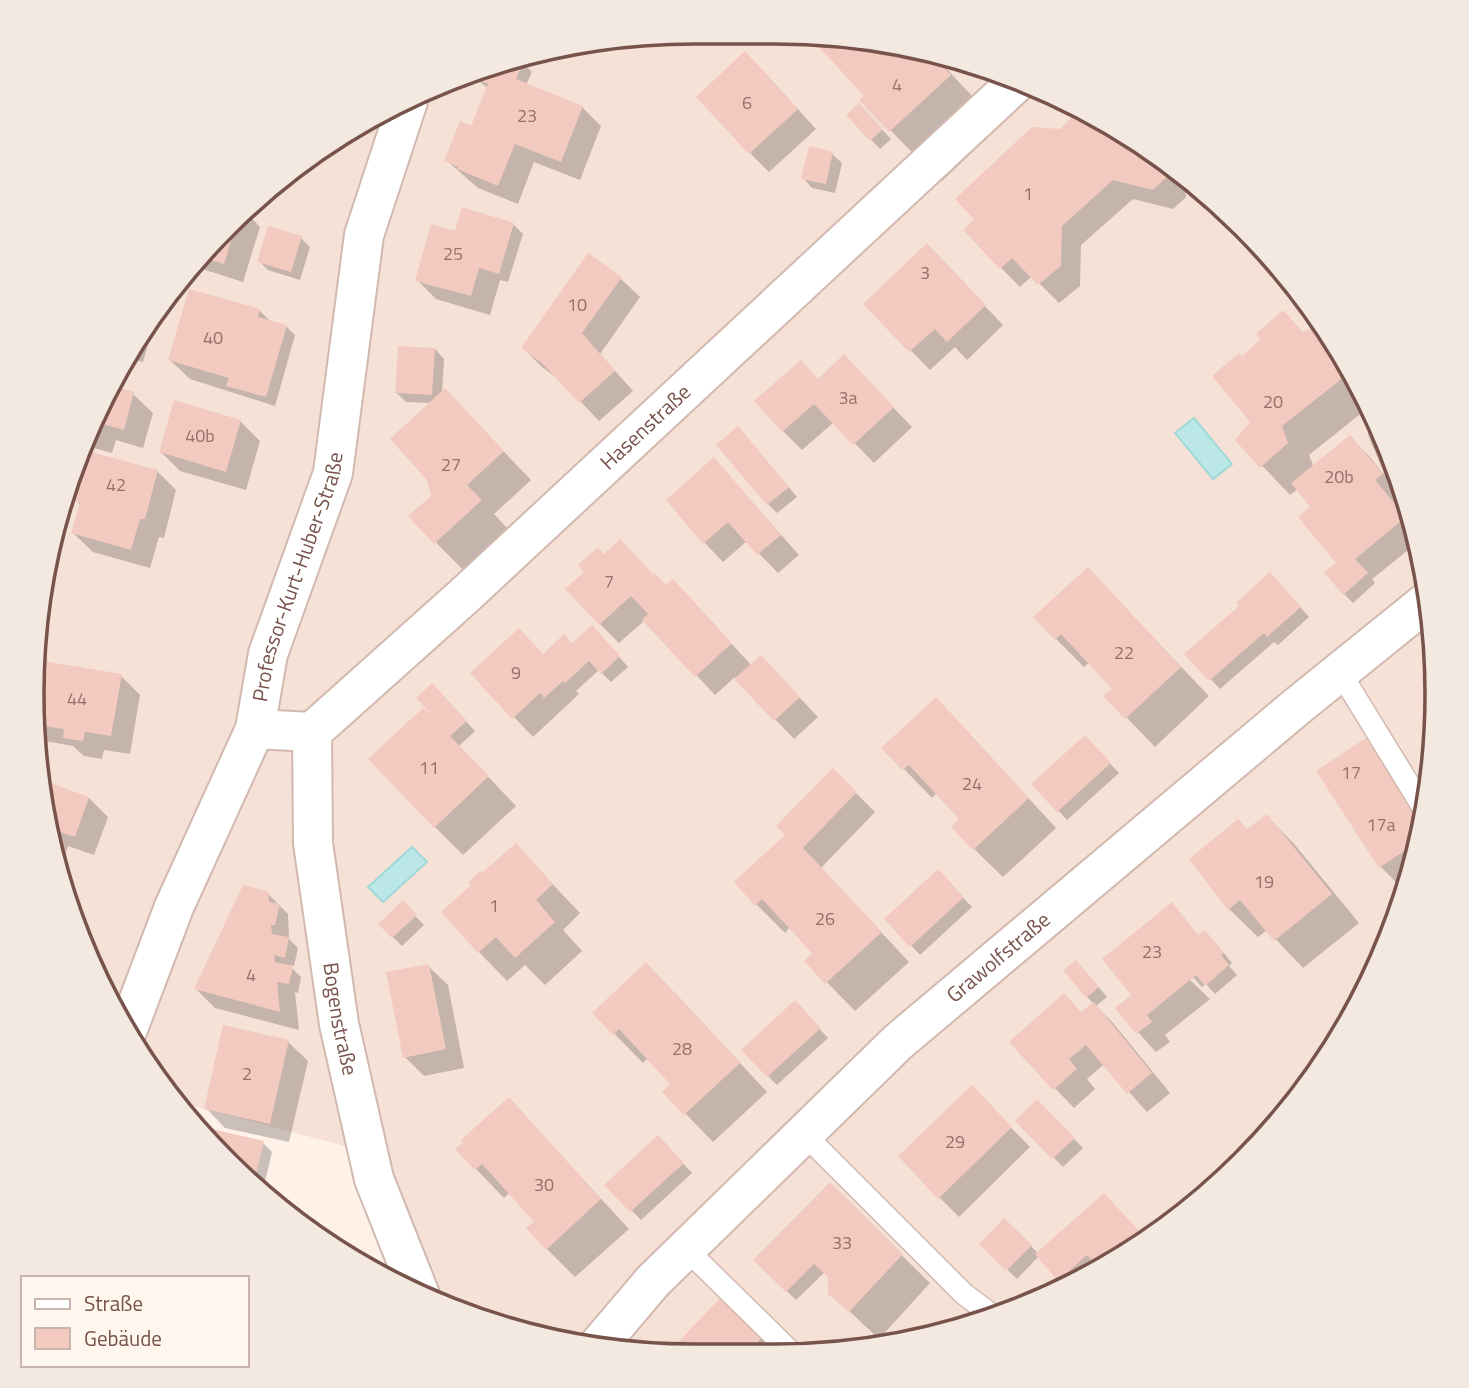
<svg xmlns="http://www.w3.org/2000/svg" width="1469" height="1388" viewBox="0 0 1469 1388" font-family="'Titillium Web',sans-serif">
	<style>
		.residential { fill: #f5e1d6 }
		.water { fill: #bbe7e6; stroke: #a1d9d8; stroke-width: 2 }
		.shadow { fill: #0003 }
		.building { fill: #f3cabf }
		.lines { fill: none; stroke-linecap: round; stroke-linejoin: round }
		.lane-casing { stroke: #d2b9af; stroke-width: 24 }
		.street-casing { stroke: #d2b9af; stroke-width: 42 }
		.lane { stroke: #fff; stroke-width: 21 }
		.street { stroke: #fff; stroke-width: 38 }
		.labels { text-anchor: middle; stroke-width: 7; stroke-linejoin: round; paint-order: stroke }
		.number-label { font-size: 18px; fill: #977168 }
		.street-label { font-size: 21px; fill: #78534b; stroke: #fff6ee }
		.rim { fill: none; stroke: #78534b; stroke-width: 3.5 }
	</style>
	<rect width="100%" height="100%" fill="#fdf1e8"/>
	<path class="residential" d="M819,33L947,54L1068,100L1179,169L1273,257L1349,363L1402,481L1432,608L1436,738L1415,866L1369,987L1300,1098L1212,1192L1106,1268L988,1321L861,1351L694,1356L565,1344L444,1307L382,1156L175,1101L120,1026L67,907L37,780V608L67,481L120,363L196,257L291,168L440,82L564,44Z"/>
	<path class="water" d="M1194,418L1232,464L1213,479L1175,433Z
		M412,847L427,862L383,902L368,887Z"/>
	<path class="shadow" d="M834,36L930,51L1000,126L941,182L862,101L867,96Z
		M515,59L523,63L532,72L526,85L582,107L601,126L580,180L534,162L518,204L478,188L446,160L474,129L489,89L474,77L476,71Z
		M765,73L816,129L769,172L750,153Z
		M859,105L891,139L880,149L848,115Z
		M1077,105L1179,169L1184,174L1186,197L1173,209L1133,199L1081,245L1080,286L1059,303L1032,276L1020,287L1001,268L1060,130L1076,116Z
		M832,154L842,163L835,193L812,188L803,178Z
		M463,209L514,225L523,234L508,282L500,280L490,315L436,299L417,280L461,235Z
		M245,211L260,227L243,282L190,265L196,257Z
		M301,238L310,247L300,280L268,270L259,261Z
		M946,265L1003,325L967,360L955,347L930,370L865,304Z
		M620,278L640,297L600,354L633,391L599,421L561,381L542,367L523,348Z
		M158,310L143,362L124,357Z
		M259,310L271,322L286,326L295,335L275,406L190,379L170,360Z
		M1322,325L1349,363L1369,407L1309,455L1314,467L1350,437L1369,456L1400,494L1393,500L1412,524L1417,543L1372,579L1375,583L1353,603L1344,594L1338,563L1313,507L1298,489L1290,495L1238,440L1252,422L1242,358Z
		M435,349L444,359L442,393L445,390L531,480L494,514L509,530L464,571L410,516L433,497L431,403L406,402L397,393Z
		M863,376L912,427L874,463L834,422L802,450L783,431L819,380Z
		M109,387L133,394L153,413L143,448L116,440L112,453L83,445Z
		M240,421L260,441L246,490L180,471L161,452Z
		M747,438L797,497L777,513L768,504Z
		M714,459L799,555L778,573L747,541L723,562L704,542Z
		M157,471L176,490L164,538L159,537L150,568L93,552L73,533L81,506L76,500Z
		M605,556L655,577L666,587L692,601L752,666L780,677L818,717L794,739L735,677L715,695L645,620L619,643L600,624Z
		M1088,569L1209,696L1155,747L1106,696L1114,689L1090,662L1084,667L1056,639Z
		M1279,583L1309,617L1278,645L1274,642L1220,689L1187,654Z
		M601,636L628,667L611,682L599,670L576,691L579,694L533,737L514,717L543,655Z
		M37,666L121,676L140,695L130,754L104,750L102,759L84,756L73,746L39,740L37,738Z
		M441,695L475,731L459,746L516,806L463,855L435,827L449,736Z
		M964,728L1056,828L1003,877L974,849L962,819L937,793L932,798L884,748Z
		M1366,741L1385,760L1423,817L1415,866L1410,879L1400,886L1380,866Z
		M1094,747L1119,773L1067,820L1034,784Z
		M833,770L875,812L821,868L909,962L855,1011L806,961L815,954L790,927L785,933L756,904Z
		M37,780L89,798L108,817L94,855L68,846L59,873Z
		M1267,816L1295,845L1359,923L1303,968L1267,930L1258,937L1229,909L1199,871Z
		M516,846L580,913L563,930L582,951L545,985L525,965L507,981L479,952L483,876Z
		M947,881L972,907L920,955L887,919Z
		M267,893L288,914L289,939L298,948L294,966L289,965L301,977L298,993L295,992L299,1030L215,1008L196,989Z
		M403,903L424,925L402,946L380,924Z
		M1199,937L1214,941L1232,963L1229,966L1237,975L1215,994L1206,984L1202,987L1193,977L1190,980L1210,999L1165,1035L1170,1042L1156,1052L1117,1009Z
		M428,966L448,985L464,1068L424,1076L405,1057Z
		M1085,971L1107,997L1096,1006L1113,1023L1170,1093L1147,1112L1104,1064L1087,1079L1095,1089L1074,1108L1011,1042L1082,1014L1094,1004L1087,997Z
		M675,993L767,1092L713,1142L685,1113L673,1084L648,1058L643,1063L594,1013Z
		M804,1012L828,1038L777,1085L768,1076Z
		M288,1042L308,1061L289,1142L225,1128L206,1108Z
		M509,1099L629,1229L575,1277L547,1249L536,1222L510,1192L504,1198L476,1169Z
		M1037,1101L1083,1148L1063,1167L1017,1121Z
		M991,1107L1030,1147L959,1217L939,1197Z
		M658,1137L692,1173L641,1220L607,1185Z
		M263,1143L272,1152L263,1190L211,1144Z
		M830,1185L930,1283L879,1339L830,1293L829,1276L825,1272L796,1300L755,1260Z
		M1123,1214L1146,1240L1106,1268L1066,1286L1039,1256L1017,1279L981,1244L1004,1220L1038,1253Z
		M722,1298L780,1354L694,1356L669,1354Z"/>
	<path class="building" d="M832,35L929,51L951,75L889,132L859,100L864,96L819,47Z
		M745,51L798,109L749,154L696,97Z
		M518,59L524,61L516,79L583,106L561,162L515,144L498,186L457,169L458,167L444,161L460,121L471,126L488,84L472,77L474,72Z
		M859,103L883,129L870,141L846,115Z
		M1075,104L1166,161L1167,177L1153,190L1113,180L1062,226L1061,266L1038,285L1012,258L1000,269L963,230L974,219L955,199L1032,127L1060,129L1074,115Z
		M809,146L833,152L826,184L801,179Z
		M462,207L514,223L499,274L479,268L471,296L415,281L431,224L455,231Z
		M238,218L224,264L198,256Z
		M268,226L302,236L291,272L257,262Z
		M927,243L986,305L947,342L935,329L909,352L863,304Z
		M588,253L622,277L582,333L615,371L579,403L544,365L521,348Z
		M189,289L260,309L258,317L287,325L266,397L226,386L229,378L168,360Z
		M1283,310L1303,332L1321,324L1350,365L1339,381L1282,426L1288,443L1260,468L1235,440L1250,422L1212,376L1239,353L1242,356L1261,339L1256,334Z
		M398,346L435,348L432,395L395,393Z
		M844,354L894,407L853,445L814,404L782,432L754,401L801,360L818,379Z
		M110,385L134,392L124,430L96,422L93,435L88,433Z
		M445,388L504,451L467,485L482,500L434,544L408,516L431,496L427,480L390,439Z
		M174,400L241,420L226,472L159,452Z
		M738,426L789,487L767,505L716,445Z
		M1350,435L1383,474L1375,480L1406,517L1355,559L1368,573L1343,595L1324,572L1336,563L1298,517L1310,507L1291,483Z
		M87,451L158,470L145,519H140L131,550L71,533L80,503L74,501Z
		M714,457L781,535L757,555L728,522L703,544L666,500Z
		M620,539L654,575L655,573L666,585L673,579L732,643L695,677L642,620L648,614L631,596L599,625L565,589L584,572L578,565L598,547L604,554Z
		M1088,567L1181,667L1125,719L1103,696L1112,689L1061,634L1055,640L1033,617Z
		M1270,572L1301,607L1267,637L1264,633L1209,681L1184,654L1239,606L1236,603Z
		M592,625L620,656L601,674L589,661L565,683L563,681L544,698L540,693L512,719L470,673L519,628L543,654L564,634L572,643Z
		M761,655L800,697L774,721L734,679Z
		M37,660L122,674L111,736L85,732L83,741L63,738L64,729L37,725Z
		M432,683L467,721L450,736L489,776L434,828L368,759L423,708L431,714L416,698Z
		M936,697L1029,798L973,850L951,827L959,819L909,765L902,770L881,748Z
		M1085,735L1111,763L1057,812L1031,784Z
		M1366,738L1419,819L1423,817L1419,841L1379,868L1316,771Z
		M833,768L857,792L803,848L882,932L825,984L804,961L812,953L762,899L755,906L734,882L785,835L776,826Z
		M37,778L89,797L75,837L48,828Z
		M1267,814L1332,894L1274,941L1240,900L1228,910L1189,859L1238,819L1247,829Z
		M516,843L553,884L536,900L555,922L515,958L496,937L478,953L441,912L471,885L468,882L480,871L482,873Z
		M938,869L964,897L910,947L884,919Z
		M243,885L268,891L269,902L280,904L275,925H271L272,934L289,937L285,958L274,955L275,962L293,966L289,984L277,982L280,1012L194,989Z
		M403,900L417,915L392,938L378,924Z
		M1172,902L1198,935L1205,930L1224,953L1221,955L1229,965L1205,986L1196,975L1147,1015L1152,1022L1136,1034L1115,1008L1131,995L1102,959Z
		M1076,960L1099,987L1086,998L1063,970Z
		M646,962L740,1063L684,1115L662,1092L670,1084L619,1029L613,1035L592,1013Z
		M429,964L446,1049L403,1058L386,972Z
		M1064,993L1081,1012L1094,1002L1152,1073L1127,1094L1086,1045L1069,1059L1077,1069L1053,1090L1009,1042Z
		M795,1000L821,1028L767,1077L741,1050Z
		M223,1025L289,1040L270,1124L204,1109Z
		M972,1085L1012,1127L938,1199L898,1156Z
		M509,1097L601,1199L546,1250L526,1228L534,1222L482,1164L475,1170L455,1149L463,1143L461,1140Z
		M1037,1099L1075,1138L1052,1159L1015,1121Z
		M212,1129L264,1141L254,1182L209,1143Z
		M658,1135L684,1163L630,1212L604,1185Z
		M830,1182L903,1254L849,1312L828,1294V1277L814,1264L786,1292L753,1260Z
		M1104,1193L1146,1239L1101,1270L1087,1255L1058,1281L1035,1254Z
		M1004,1218L1032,1245L1006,1271L979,1244Z
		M722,1296L764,1335L746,1355L694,1356L667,1354Z"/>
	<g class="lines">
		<g class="lane-casing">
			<path id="lane" d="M1380,433L1405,491
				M1340,672L1424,809
				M803,1133L964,1294L996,1318
				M687,1250L792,1353"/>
		</g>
		<g class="street-casing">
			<g id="street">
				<path id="s1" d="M255,729L312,732L464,596L1018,81"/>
				<path id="s2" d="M312,732L313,843L339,1024L374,1179L420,1295"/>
				<path id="s3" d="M126,1034L174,907L255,729L268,654L333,473L364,235L408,101"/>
				<path id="s4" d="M597,1347L653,1281L898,1042L1295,708L1430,599"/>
			</g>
		</g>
		<use href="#lane" class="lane"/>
		<use href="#street" class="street"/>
	</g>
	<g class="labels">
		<g class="number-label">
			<text x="897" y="91">4</text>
			<text x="747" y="109">6</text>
			<text x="527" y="122">23</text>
			<text x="1028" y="200">1</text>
			<text x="453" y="260">25</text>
			<text x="925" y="279">3</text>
			<text x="577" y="311">10</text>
			<text x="213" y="344">40</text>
			<text x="848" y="404">3a</text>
			<text x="1273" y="408">20</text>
			<text x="200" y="442">40b</text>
			<text x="451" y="471">27</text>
			<text x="1339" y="483">20b</text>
			<text x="116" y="491">42</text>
			<text x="609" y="588">7</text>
			<text x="1124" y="659">22</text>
			<text x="516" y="679">9</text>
			<text x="77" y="705">44</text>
			<text x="429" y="774">11</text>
			<text x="1351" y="779">17</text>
			<text x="972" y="790">24</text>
			<text x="1381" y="831">17a</text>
			<text x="1264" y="888">19</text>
			<text x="494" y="912">1</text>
			<text x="825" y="925">26</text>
			<text x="1152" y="958">23</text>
			<text x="251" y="981">4</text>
			<text x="682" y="1055">28</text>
			<text x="247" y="1080">2</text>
			<text x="955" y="1148">29</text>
			<text x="544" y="1191">30</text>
			<text x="842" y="1249">33</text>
		</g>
		<g class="street-label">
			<text dy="7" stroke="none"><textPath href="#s1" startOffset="509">Hasenstraße</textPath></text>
			<text dy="7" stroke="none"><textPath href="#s3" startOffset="490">Professor-Kurt-Huber-Straße</textPath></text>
			<text dy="7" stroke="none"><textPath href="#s4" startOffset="560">Grawolfstraße</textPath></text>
			<text dy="7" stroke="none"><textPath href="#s2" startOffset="289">Bogenstraße</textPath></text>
		</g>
	</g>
	<path d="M0 0H1469V1388H0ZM694 44H775A650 650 0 0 1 1425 694V694A650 650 0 0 1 775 1344H694A650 650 0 0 1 44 694V694A650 650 0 0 1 694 44Z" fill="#f4e9e1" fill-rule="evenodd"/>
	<path class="rim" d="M694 44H775A650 650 0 0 1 1425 694V694A650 650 0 0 1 775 1344H694A650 650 0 0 1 44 694V694A650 650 0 0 1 694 44Z"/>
	<rect x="21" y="1276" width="228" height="91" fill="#fff6ee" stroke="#c9b5ad" stroke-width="2"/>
	<rect x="35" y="1299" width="35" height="10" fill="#ffffff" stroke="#c9b5ad" stroke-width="2"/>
	<text x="84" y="1311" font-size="21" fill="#78534b">Straße</text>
	<rect x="35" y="1328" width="35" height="21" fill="#f3cabf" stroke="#c9b5ad" stroke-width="2"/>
	<text x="84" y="1346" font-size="21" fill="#78534b">Gebäude</text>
</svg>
